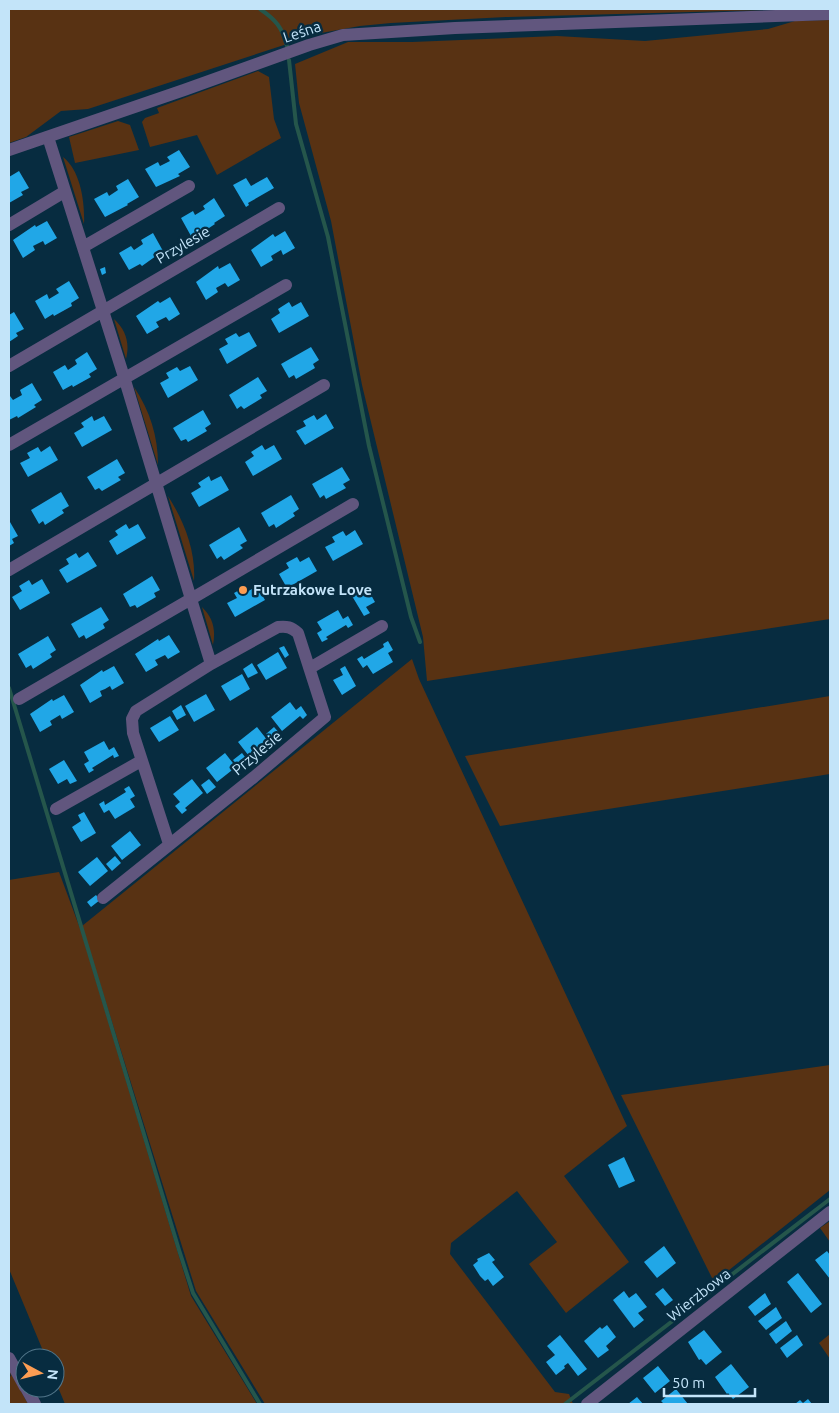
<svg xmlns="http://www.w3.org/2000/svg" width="839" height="1413" viewBox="0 0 839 1413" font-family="Ubuntu,sans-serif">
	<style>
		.green { fill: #583213 }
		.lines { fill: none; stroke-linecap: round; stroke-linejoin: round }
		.stream { stroke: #25564b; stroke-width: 4 }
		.building { fill: #21a7e7 }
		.minor { stroke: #61567e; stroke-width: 12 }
		.poi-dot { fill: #fc9d53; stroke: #072c40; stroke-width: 2 }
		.labels { text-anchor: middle; stroke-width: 5; stroke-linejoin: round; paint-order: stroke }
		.street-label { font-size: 15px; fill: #c3e4f9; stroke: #072c40 }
		.poi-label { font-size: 15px; font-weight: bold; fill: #c3e4f9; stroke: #072c40; text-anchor: start }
	</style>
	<rect width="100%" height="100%" fill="#072c40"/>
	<path class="green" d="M9,9H800L506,17L391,23L360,26L321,33L88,109L61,111L26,137L9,143Z
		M830,20V619L427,681L423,637L362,385L331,221L299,103L295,64L348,42H412L557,36L645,41L768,29L795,21Z
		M258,71L269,77L274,119L281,138L217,175L197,135L150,147L142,122L145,118L159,113L157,108Z
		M118,121L130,125L139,150L75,163L69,137Z
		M63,157C81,171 85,203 84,224Z
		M114,319C126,330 130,343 126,359Z
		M134,387C150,411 158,436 158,465Z
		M168,496C184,521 196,551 194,581Z
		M202,607C213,618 216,629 213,645Z
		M412,659L419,679L627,1126L564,1176L629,1262L566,1313L529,1264L557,1242L517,1191L451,1243L450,1254L555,1392L569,1394L573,1404H265L196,1291L82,926Z
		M830,696V774L500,826L465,756Z
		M59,872L81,931L191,1296L257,1404H65L55,1380V1358H46L9,1269V880Z
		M830,1065V1190L714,1282L621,1095Z
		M830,1221V1242L820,1228Z
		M830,1334V1359L819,1343Z
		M9,1369L28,1404H9V1377L11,1376Z"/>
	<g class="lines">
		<path class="stream" d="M260,9C276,20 282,27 287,46
			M289,60L296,124L328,237L369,446L411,617L420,642
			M9,688L179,1250L193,1293L260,1404
			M717,1286L830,1199
			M565,1404L710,1292"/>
	</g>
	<path class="building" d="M179,150L190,167L178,174L180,176L156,187L145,169L158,162L160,166L170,161L167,157Z
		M19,171L29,188L21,192L23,195L9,203V177Z
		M267,177L274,188L248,203L249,205L246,207L233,185L246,178L251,186Z
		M128,179L139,197L127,204L128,205L105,217L94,199L107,192L109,196L118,190L116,186Z
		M214,198L225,216L214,223L215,224L209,228L203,231L202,229L191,236L181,218L193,211L195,215L205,209L203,206Z
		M47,221L57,238L45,245L43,241L33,246L35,250L23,258L13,240L35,225L36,227Z
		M285,231L295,248L283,255L281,250L271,256L273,260L261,267L251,250L273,234L275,237Z
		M153,233L163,251L142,266L140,264L129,270L119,253L131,246L134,250L143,244L141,240Z
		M230,263L240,280L228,287L225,283L216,288L218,292L206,300L196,282L218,266L219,269Z
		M105,267L106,273L102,275L100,269Z
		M69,281L79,298L71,303L72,306L54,316L53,314L45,319L35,301L47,294L49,299L59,293L56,289Z
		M170,297L180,314L169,321L166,317L156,322L159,327L147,334L136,316L158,301L160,303Z
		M289,302L292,307L301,302L309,316L279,333L271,319L280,313L278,309Z
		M14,312L24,329L16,333L18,336L9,342V315Z
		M249,332L257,346L227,364L219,349L228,344L225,339L236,333L239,337Z
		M311,347L319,360L313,364L315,368L296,379L294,375L289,378L281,364Z
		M87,352L97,369L89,374L91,377L73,387L72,385L63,390L53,372L65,365L68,370L77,364L75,360Z
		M190,366L198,380L168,398L160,383L169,378L166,373L177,367L180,371Z
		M258,377L267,391L260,395L262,398L244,409L241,406L237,409L229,395Z
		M32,383L42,400L34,405L36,407L18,418L17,416L9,420V397L10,396L13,400L22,395L20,390Z
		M203,410L211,424L205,428L207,431L188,442L186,439L181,441L173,428Z
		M326,414L334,428L305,445L296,431L306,426L303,421L314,415L317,420Z
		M92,416L94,421L104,416L112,430L82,447L74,433L84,427L81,423Z
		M262,445L265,450L274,445L282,459L253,476L245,462L254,456L251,452Z
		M50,446L58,460L28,477L20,463L30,458L27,453L38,447L41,452Z
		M117,459L125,473L118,477L121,480L102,491L99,488L95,490L87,477Z
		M342,467L350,480L343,484L346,488L326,499L324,495L320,498L312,484Z
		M209,476L211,481L221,476L229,490L199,507L191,493L201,487L198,483Z
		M61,492L69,506L62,510L64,513L45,525L43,521L39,524L31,510Z
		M291,495L299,509L293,513L295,516L276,528L274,524L269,527L261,513Z
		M10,522L18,536L12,539L14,543L9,546V523Z
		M126,524L129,529L138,524L146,538L117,555L109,541L118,535L115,531Z
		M239,527L247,541L240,545L243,548L224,560L221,556L217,559L209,545Z
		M355,530L363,544L333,561L325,547L335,542L332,537L343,531L346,536Z
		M88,552L97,566L67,583L59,570L69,564L66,559L76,553L79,558Z
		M297,557L300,562L309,557L317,571L287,588L279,574L289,568L286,563Z
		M152,576L160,590L154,593L156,597L137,608L135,605L130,607L123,594Z
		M42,579L50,593L20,610L12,597L22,591L19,586L29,580L32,585Z
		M257,586L265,600L235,617L227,603L237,598L234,593L245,587L247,592Z
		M367,588L375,602L366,607L370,613L364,616L352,596Z
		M101,607L109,620L103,624L105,628L86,639L84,635L79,638L71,624Z
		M338,610L343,619L348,616L353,625L348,628L346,625L326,637L328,639L322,642L317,633L322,630L317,622Z
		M169,635L180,652L168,659L165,655L155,660L158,665L146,672L135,654L158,639L159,641Z
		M48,636L56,650L50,654L52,657L33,669L31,665L26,668L18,654Z
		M388,641L393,650L388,653L393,662L373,674L367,665L363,668L357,659L362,656L364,659L384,647L383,644Z
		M284,646L289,655L285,658L279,648Z
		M278,652L287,668L266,680L257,665Z
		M252,663L258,673L248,678L243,669Z
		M114,666L124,683L112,690L110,686L105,689L100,691L102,696L90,703L80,685L102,670L103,672Z
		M345,666L356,686L342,695L333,680L343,675L340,669Z
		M242,674L250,689L230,701L221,686Z
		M206,694L215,710L194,722L185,706Z
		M64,695L74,712L62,719L60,715L50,721L52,725L40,732L30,714L52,699L53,701Z
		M290,702L296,710L301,706L307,715L303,719L300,716L282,731L271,717Z
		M181,705L186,715L177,720L172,711Z
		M170,716L179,730L159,742L150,728Z
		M257,727L268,741L249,756L238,742Z
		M274,727L281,735L272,742L266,734Z
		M104,741L109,750L114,747L119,756L114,758L113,755L92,768L94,770L89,773L84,764L89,761L84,752Z
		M225,753L236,767L217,782L206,768Z
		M242,753L248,761L240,768L233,760Z
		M64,760L77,781L70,784L67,779L58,784L49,769Z
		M192,779L203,793L185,808L187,810L182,814L175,806L180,802L173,794Z
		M209,779L216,787L207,794L201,785Z
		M129,786L135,796L130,799L135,807L115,819L109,810L104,813L99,804L104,801L105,805L126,792L124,789Z
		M84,812L96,833L81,842L72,827L81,821L78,815Z
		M130,831L141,845L122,860L111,846Z
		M115,856L121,863L112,871L106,864Z
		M97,857L108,871L90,886L78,872Z
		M96,895L100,900L91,907L87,902Z
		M624,1157L635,1181L619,1188L608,1165Z
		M664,1246L676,1263L657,1278L644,1262Z
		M827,1251L830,1255V1279L815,1260Z
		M489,1253L495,1260L492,1262L504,1277L493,1286L488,1279L485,1281L480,1276L473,1265L478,1261L477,1259Z
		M798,1273L822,1304L811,1313L787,1282Z
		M663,1288L673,1300L665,1306L655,1294Z
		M624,1291L629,1298L636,1293L647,1307L638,1313L644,1320L634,1328L613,1300Z
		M765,1293L771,1304L755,1316L748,1307Z
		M776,1307L782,1318L766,1330L758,1321Z
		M786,1321L792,1331L776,1344L769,1334Z
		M607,1325L616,1337L606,1346L609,1350L598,1358L584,1341L600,1327L602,1329Z
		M704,1330L722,1352L706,1365L701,1359L699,1360L688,1342Z
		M560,1335L587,1369L578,1376L568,1363L564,1366L565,1368L556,1375L546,1362L555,1355L547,1346Z
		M797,1335L803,1345L787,1358L780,1348Z
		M731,1364L749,1387L733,1399L728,1393L727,1394L715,1377Z
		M658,1366L670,1381L655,1393L643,1378Z
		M676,1389L688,1404H664L661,1401Z
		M637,1397L643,1404H628Z
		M808,1399L812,1404H795L800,1400L803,1403Z"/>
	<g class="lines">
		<path class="minor" d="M48,137L124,377L191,599L353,504
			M9,150L184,90L309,45L343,35L455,28L830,14
			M9,225L64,192
			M83,247L189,186
			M9,366L279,208
			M9,445L286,285
			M9,570L324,385
			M310,668L382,626
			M19,699L191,599L211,664L278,627C287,626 291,627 298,633L325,717L254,777L103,898
			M56,809L141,761
			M169,844L133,733L132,719L136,711L211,664
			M9,1358L25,1387
			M26,1388L35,1404
			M587,1404L830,1212"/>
	</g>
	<circle class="poi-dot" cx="243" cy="590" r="5"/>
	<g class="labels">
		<g class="street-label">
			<text transform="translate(302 32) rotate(-19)" y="5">Leśna</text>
			<text transform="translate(183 245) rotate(-30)" y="5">Przylesie</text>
			<text transform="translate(257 753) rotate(-40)" y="5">Przylesie</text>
			<text transform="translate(699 1295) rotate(-38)" y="5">Wierzbowa</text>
		</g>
		<g class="poi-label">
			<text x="253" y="595">Futrzakowe Love</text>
		</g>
	</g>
	<rect width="839" height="1413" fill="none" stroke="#c3e4f9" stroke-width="20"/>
	<g transform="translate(40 1373) rotate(97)"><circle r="24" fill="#072c40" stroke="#52768a"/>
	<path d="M0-4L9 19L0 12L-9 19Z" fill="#fc9d53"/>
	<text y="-8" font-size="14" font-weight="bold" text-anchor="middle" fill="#c3e4f9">N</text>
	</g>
	<path d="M664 1388v8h91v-8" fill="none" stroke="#c3e4f9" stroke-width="2.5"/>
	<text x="672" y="1388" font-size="15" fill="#c3e4f9" stroke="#072c40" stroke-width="4" paint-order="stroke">50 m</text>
</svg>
